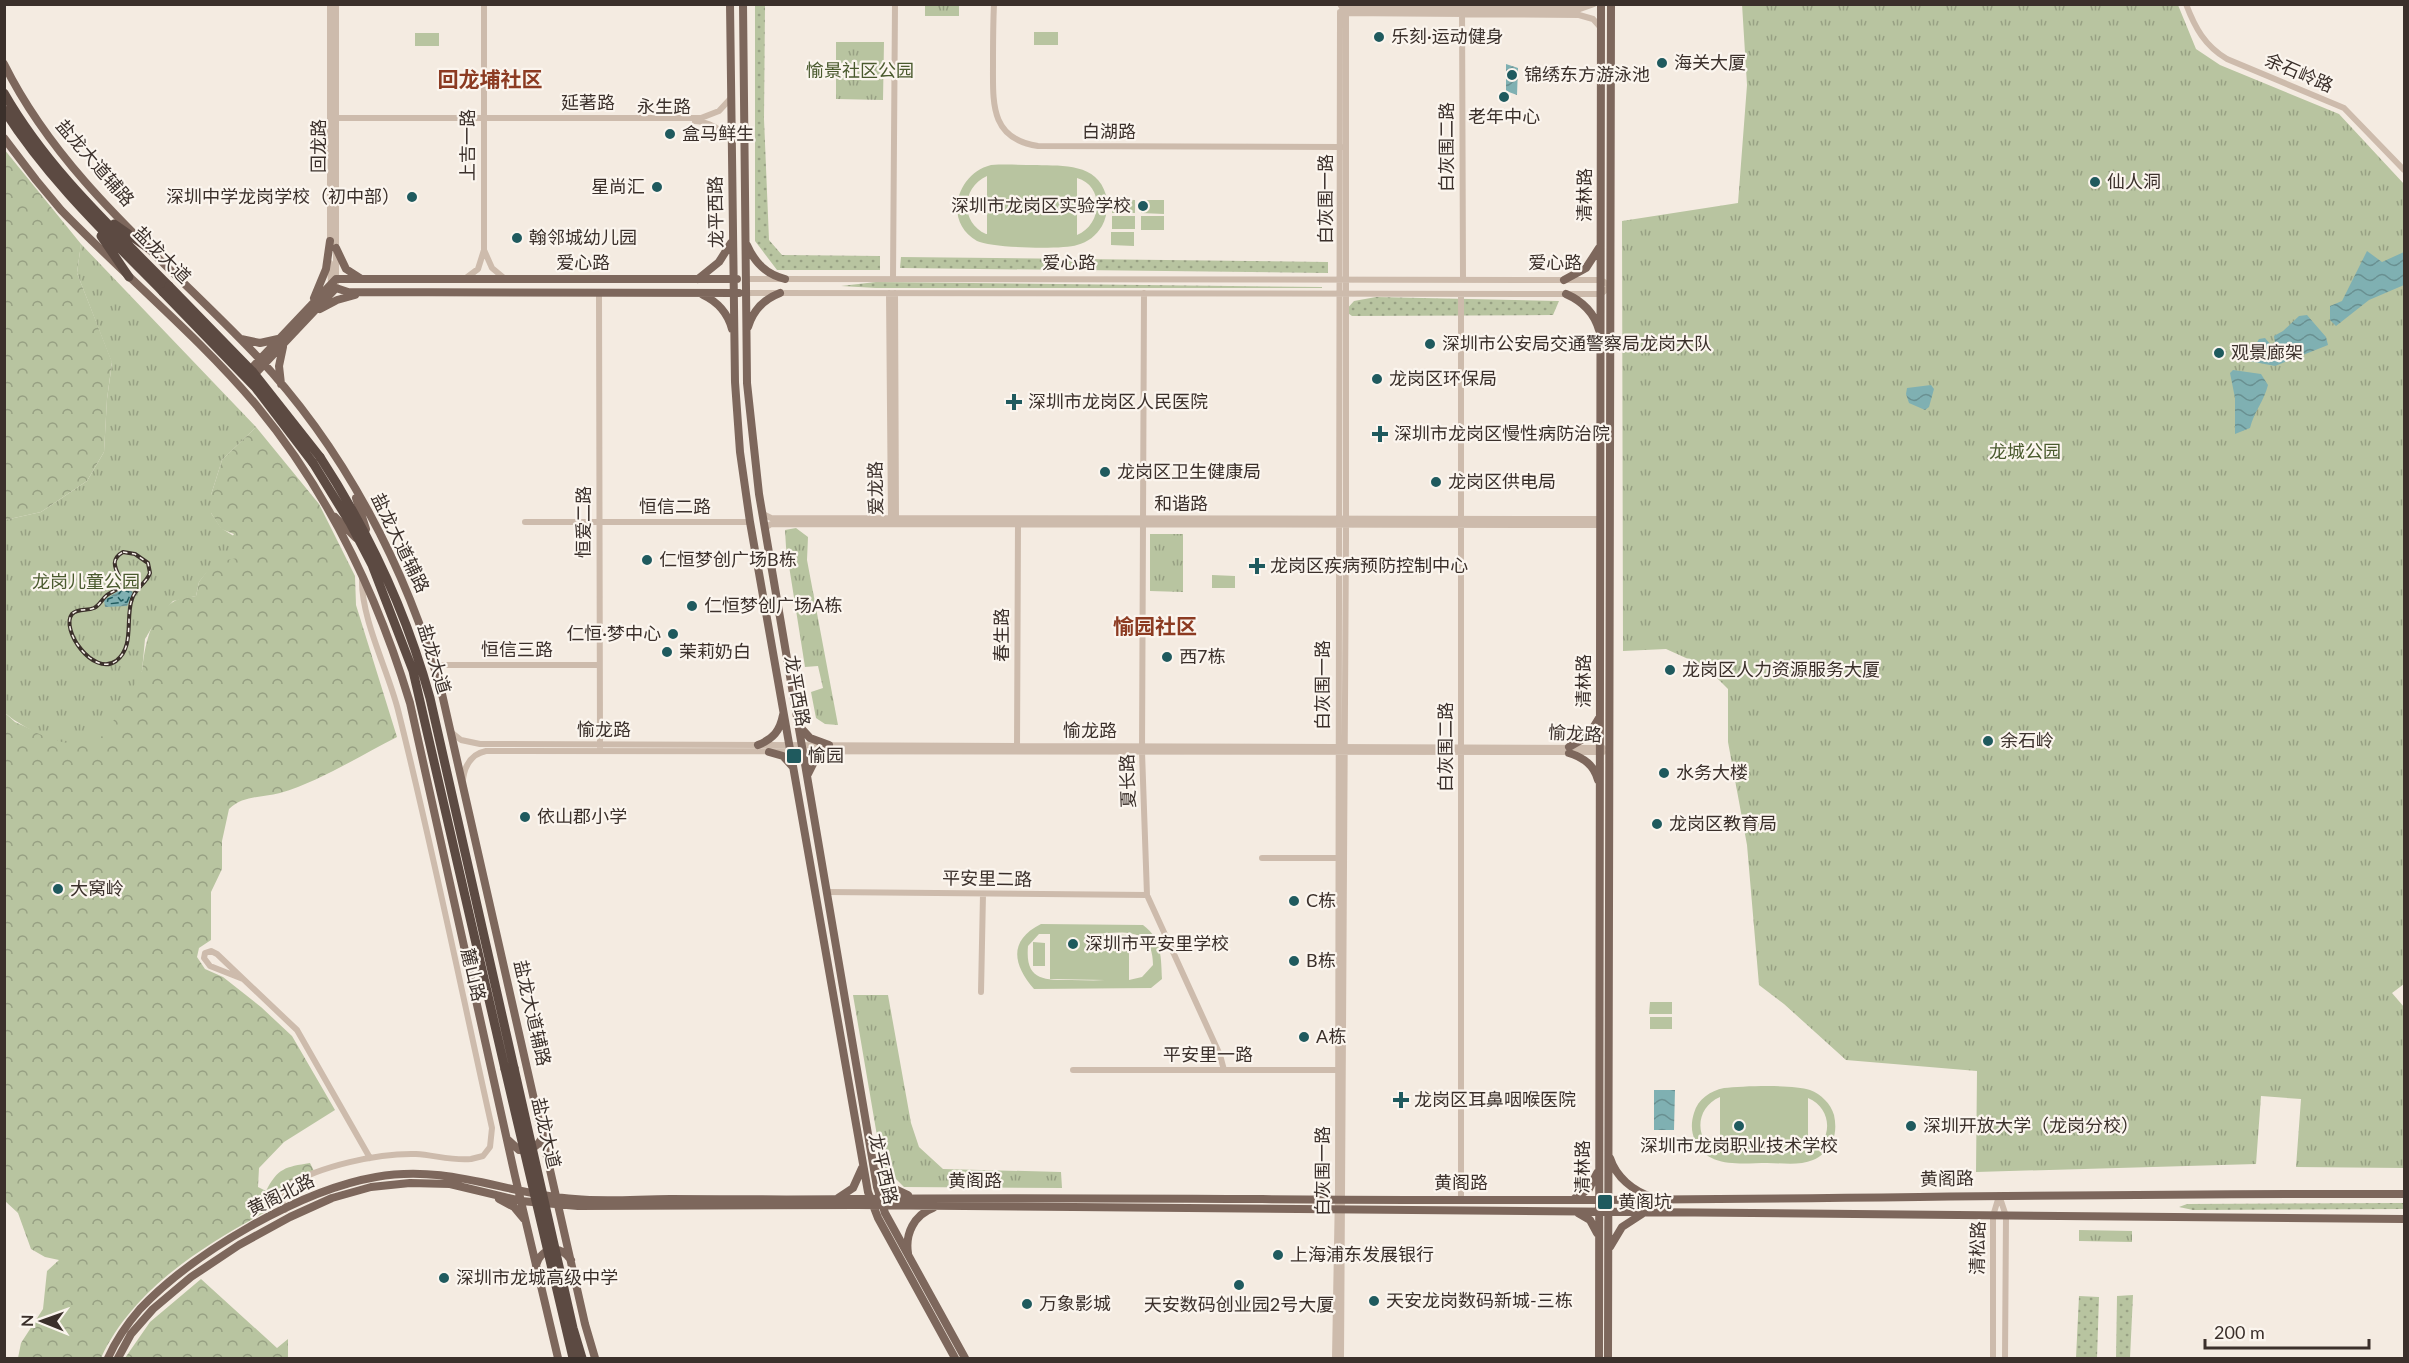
<svg xmlns="http://www.w3.org/2000/svg" width="2409" height="1363" viewBox="0 0 2409 1363" font-family="Lato,'Noto Sans SC',sans-serif">
	<style>
		.grass { fill: url(#grass-dots) }
		.forest { fill: url(#forest-crowns) }
		.park { fill: url(#park-tufts) }
		.pitch { fill: #b8c4a0; fill-rule: evenodd }
		.water { fill: url(#water-waves) }
		.lines { fill: none; stroke-linecap: round; stroke-linejoin: round }
		.ferry { stroke: #1f5a5e; stroke-width: 1.5; stroke-dasharray: 8 6; stroke-linecap: butt }
		.minor { stroke: #cdbbac; stroke-width: 6 }
		.major { stroke: #7d675c; stroke-width: 8 }
		.highway { stroke: #5c4a42; stroke-width: 9 }
		.rail-casing { stroke: #3b302b; stroke-width: 4 }
		.rail { stroke: #fbf5ee; stroke-width: 1.5; stroke-dasharray: 4.5; stroke-linecap: butt }
		.highway-bridge { stroke: #5c4a42; stroke-width: 9 }
		.poi-dot { fill: #1f5a5e; stroke: #fbf5ee; stroke-width: 2 }
		.labels { text-anchor: middle; stroke-width: 4.5; stroke-linejoin: round; paint-order: stroke }
		.poi-label { font-size: 18px; fill: #3b302b; stroke: #fbf5ee; text-anchor: start }
		.park-label { font-size: 18px; fill: #4a5a2e; stroke: #fbf5ee }
		.street-label { font-size: 18px; fill: #3b302b; stroke: #fbf5ee }
		.quarter-label { font-size: 21px; font-weight: bold; fill: #8c3b22; stroke: #fbf5ee }
	</style>
	<defs>
		<pattern id="grass-dots" width="8" height="8" patternUnits="userSpaceOnUse" patternTransform="scale(1.5)"><rect width="8" height="8" fill="#b8c4a0"/><path d="M2 2h.1M6 6h.1" fill="none" stroke="#97a083" stroke-width="1.8" stroke-linecap="round"/></pattern>
		<pattern id="forest-crowns" width="20" height="18" patternUnits="userSpaceOnUse" patternTransform="scale(1.5)"><rect width="20" height="18" fill="#b8c4a0"/><path d="M2 6a3 3 0 1 1 6 0M12 15a3 3 0 1 1 6 0" fill="none" stroke="#97a083"/></pattern>
		<pattern id="park-tufts" width="24" height="20" patternUnits="userSpaceOnUse" patternTransform="scale(1.5)"><rect width="24" height="20" fill="#b8c4a0"/><path d="M3 7l-1-3M5 7V3M7 7l1-3M15 17l-1-3M17 17v-4M19 17l1-3" fill="none" stroke="#97a083"/></pattern>
		<pattern id="water-waves" width="16" height="10" patternUnits="userSpaceOnUse" patternTransform="scale(1.5)"><rect width="16" height="10" fill="#7fb0b2"/><path d="M0 5q4-4 8 0t8 0" fill="none" stroke="#699091"/></pattern>
	</defs>
	<rect width="100%" height="100%" fill="#f4ebe1"/>
	<path class="grass" d="M765,5L764,119L769,240L782,255L880,256V270H777L755,241V5Z
		M901,257L1328,262V273L900,268Z
		M876,282L1322,287V288H876L841,286Z
		M1376,297L1559,301L1553,315L1352,316L1345,311L1354,301Z
		M2404,1203V1209L2193,1210L2179,1207L2187,1204Z
		M2133,1295L2130,1358H2116L2117,1296Z
		M2079,1296L2099,1297L2097,1358H2076Z"/>
	<path class="forest" d="M4,149L81,244L77,273L112,362L107,399L104,452L87,481L41,512L5,520Z
		M256,427L319,504L355,576L356,605L397,737C359,756 321,781 280,793C261,798 244,795 229,809L222,841V869L211,892V940L199,948L197,957L205,969L223,977L261,1007L292,1036L335,1110L284,1142L259,1168L258,1187L266,1191C278,1168 285,1167 310,1163L315,1173L292,1182L277,1195L275,1207C207,1243 134,1287 101,1358H18L21,1343L43,1309L47,1271L59,1260L45,1257L31,1249L18,1213L5,1201V713L15,722L48,737L142,671C145,646 149,617 173,602C178,598 189,597 196,596L199,582L234,534L221,529L211,513V495L222,460Z
		M201,1279L277,1348L288,1339V1358H125L150,1322Z"/>
	<path class="park" d="M1742,4L2178,5L2196,49L2220,65L2339,114L2404,184V984L2392,993L2404,1007V1168L2296,1167L2301,1099L2261,1096L2256,1164L1976,1172L1977,1071L1846,1060L1784,1004L1759,985L1747,845L1728,742V689L1706,667L1666,649L1623,651L1622,221L1738,203L1747,85Z
		M925,5H959V16H925Z
		M836,42H884L883,100L836,99Z
		M81,244L256,427L222,460L211,495V513L221,528L240,540L238,558L215,562L199,582L196,596L173,601L157,619L145,639L142,671L118,714L103,736C93,739 79,744 70,743C50,742 19,725 5,713V520L41,512L87,481L104,452L107,399L112,363L77,273Z
		M796,528L808,537L807,560L838,725L825,724L816,718L811,692L823,688L818,666L805,667L786,547L785,530Z
		M1150,534H1183V592L1150,591Z
		M853,995H888L911,1123L919,1147L943,1169L1061,1172L1062,1188L904,1187L882,1165Z
		M2079,1230L2132,1231V1242L2079,1241Z"/>
	<path class="pitch" d="M1034,32H1058V45H1034Z
		M415,33H439V46H415Z
		M991,165C1006,164 1021,165 1037,165C1063,166 1097,163 1106,195C1108,206 1107,217 1102,226C1096,236 1088,242 1077,245C1062,250 991,248 977,241C943,222 956,174 991,165ZM987,176V234H986C960,222 961,188 987,176ZM1077,178C1105,186 1102,225 1077,235Z
		M1112,199L1135,200V213H1112Z
		M1141,200H1164V214L1141,213Z
		M1112,216H1135V229H1112Z
		M1141,216H1164V230H1141Z
		M1111,232H1134V246L1111,245Z
		M1212,575L1235,576V588H1212Z
		M1041,924L1143,925C1162,939 1161,957 1162,979L1151,988L1034,989C1012,964 1009,940 1041,924ZM1039,934H1050V979L1105,980C1093,981 1082,980 1071,980C1043,980 1025,980 1028,946ZM1090,934C1120,933 1153,924 1153,965L1142,977L1129,980V935Z
		M1033,942L1045,943V966H1033Z
		M1650,1002H1672V1014H1649Z
		M1650,1017H1672V1029H1650Z
		M1724,1088C1743,1086 1793,1084 1810,1090C1821,1094 1831,1104 1834,1115C1836,1124 1836,1134 1832,1142C1828,1150 1821,1157 1813,1160C1799,1166 1782,1163 1767,1163C1742,1163 1707,1169 1695,1140C1691,1132 1691,1122 1694,1113C1698,1099 1710,1091 1724,1088ZM1720,1097V1153H1719C1694,1142 1694,1108 1720,1097ZM1808,1098C1834,1109 1833,1143 1808,1154Z"/>
	<path class="water" d="M1506,64L1518,68L1517,95L1506,91Z
		M2367,251L2382,262L2404,252V285L2369,300L2336,326L2330,320V306L2342,301Z
		M2307,315L2326,337L2328,345L2275,366L2244,360L2241,356L2252,351L2259,339L2265,338L2271,345L2275,342L2274,336L2283,331L2299,316Z
		M2233,370L2261,374L2268,385C2264,401 2254,412 2250,428L2235,434V398L2230,373Z
		M1931,385L1934,389L1929,407L1925,410L1909,403L1906,394L1907,388Z
		M123,585L131,590L133,593L127,606L105,607L104,600L117,592Z
		M1654,1090H1675L1674,1130H1654Z"/>
	<g class="lines">
		<path class="ferry" d="M122,589L131,593L127,602L107,604L108,599L117,596L121,601L123,600L119,594Z"/>
		<path class="minor" d="M994,4C993,25 993,45 993,65C993,103 990,139 1038,146L1342,147
			M1340,4L1346,14V537L1341,1358
			M1462,4L1463,279
			M2186,4C2195,28 2205,46 2227,59L2344,108L2404,170
			M1342,9H1580L1594,4
			M1343,13L1579,15L1593,19L1601,28
			M330,118H701L719,111L731,98
			M695,121C711,122 722,130 732,142
			M330,244V4
			M484,250L492,268L504,278
			M330,263L331,285
			M466,278L478,269L484,250V4
			M745,279L1601,280L1610,286L1601,294L745,293
			M893,279L895,4
			M336,283V4
			M599,293L600,748
			M889,293L891,521
			M1144,293L1142,752L1147,895L1220,1055L1224,1070
			M763,514L771,518L1600,519
			M893,521L896,519L895,293
			M525,522H750
			M765,528L771,524L1600,525
			M434,665H599
			M451,732L461,740L480,744L1603,748
			M1017,749L1018,522
			M463,779C465,765 471,754 486,751L1603,752
			M1262,858H1340
			M827,892L1147,895
			M243,979L210,966L204,958L205,953L211,951L217,954L297,1030L370,1158
			M981,992L983,894
			M1073,1070H1340
			M1999,1195L2006,1216L2005,1358
			M1461,1200V294
			M285,1210L281,1198L287,1186C320,1166 378,1153 416,1154C434,1155 453,1161 471,1159L483,1156L490,1147L492,1128C461,989 433,849 398,710C388,670 361,619 362,579
			M1335,1358L1338,1190L1340,12
			M1993,1358V1216L1999,1196"/>
		<path class="major" d="M730,4L735,382L740,452L750,522L868,1192L878,1218L955,1358
			M743,4L747,383L759,494L877,1187L885,1213L965,1358
			M4,64C61,179 166,261 253,352C343,446 407,568 442,694L585,1324L595,1358
			M4,138L36,180L61,210C125,276 198,336 257,406C328,492 378,597 410,703L515,1176L558,1358
			M747,245C755,263 766,274 785,279
			M336,248L346,269L360,278
			M698,279L719,262L731,243
			M1564,280L1586,268L1599,248
			M1566,294C1582,301 1594,312 1599,330
			M703,295C718,302 728,314 732,329
			M314,298L326,269L330,241
			M320,309L337,300L355,295
			M748,327C753,311 764,299 780,293
			M241,339L260,343L278,339
			M247,373L336,279H737
			M251,378L336,288L348,292L739,293
			M281,384L279,366L283,347
			M356,498L366,529
			M335,517L356,538
			M800,727L810,738L829,745
			M758,745C773,739 780,731 783,715
			M1569,747L1588,736L1599,718
			M769,752L783,756L793,767
			M1569,753C1584,758 1594,765 1598,780
			M808,774L816,758L829,752
			M507,1139L519,1150C531,1151 540,1146 543,1134
			M1610,1158C1616,1177 1633,1191 1652,1197
			M876,1171L891,1187L908,1195
			M838,1198L853,1188L862,1168
			M1575,1198L1589,1189L1597,1173
			M499,1199L514,1207L524,1219
			M1578,1213L1590,1220L1597,1233
			M1610,1247L1622,1227L1642,1214
			M908,1253C905,1234 914,1215 933,1208
			M536,1265C541,1248 560,1244 571,1260
			M108,1358C116,1340 127,1324 140,1309C193,1253 300,1190 376,1177C449,1164 505,1194 575,1199C606,1202 639,1199 670,1199C729,1199 789,1200 848,1199C1090,1196 1331,1201 1573,1200C1850,1199 2127,1193 2404,1194
			M118,1358L131,1334L153,1309L191,1277L239,1245L290,1217L332,1198L371,1187L410,1183L450,1184L521,1201L578,1206L857,1205L2404,1219
			M1599,1358L1601,4
			M1608,1358L1611,4"/>
		<path class="highway" d="M4,93C47,168 109,225 169,286
			M4,110C48,179 106,234 163,292
			M114,224L154,252
			M101,236L129,277
			M320,457C369,532 406,611 430,698L514,1068
			M313,463L350,523L372,565L413,671L505,1069"/>
		<g class="rail-casing">
			<path id="rail" d="M123,552L135,554L148,563L150,573C146,584 135,588 132,599C125,618 135,647 116,661C93,677 60,629 72,614C78,608 87,611 94,608C100,605 102,599 107,595C111,592 115,591 119,588L121,581C116,569 109,560 123,552Z"/>
		</g>
		<use href="#rail" class="rail"/>
		<path class="highway-bridge" d="M169,286L253,372L320,457
			M163,292L255,387L313,463
			M514,1068L573,1328L582,1358
			M505,1069L573,1358"/>
	</g>
	<g class="poi-dot">
		<circle cx="1379" cy="37" r="6"/>
		<circle cx="1662" cy="63" r="6"/>
		<circle cx="1512" cy="75" r="6"/>
		<circle cx="1504" cy="97" r="6"/>
		<circle cx="670" cy="134" r="6"/>
		<circle cx="2095" cy="182" r="6"/>
		<circle cx="657" cy="187" r="6"/>
		<circle cx="412" cy="197" r="6"/>
		<circle cx="1143" cy="206" r="6"/>
		<circle cx="517" cy="238" r="6"/>
		<circle cx="1430" cy="344" r="6"/>
		<circle cx="2219" cy="353" r="6"/>
		<circle cx="1377" cy="379" r="6"/>
		<path d="M1011 393h6v6h6v6h-6v6h-6v-6h-6v-6h6z"/>
		<path d="M1377 425h6v6h6v6h-6v6h-6v-6h-6v-6h6z"/>
		<circle cx="1105" cy="472" r="6"/>
		<circle cx="1436" cy="482" r="6"/>
		<circle cx="647" cy="560" r="6"/>
		<path d="M1254 557h6v6h6v6h-6v6h-6v-6h-6v-6h6z"/>
		<circle cx="692" cy="606" r="6"/>
		<circle cx="673" cy="634" r="6"/>
		<circle cx="667" cy="652" r="6"/>
		<circle cx="1167" cy="657" r="6"/>
		<circle cx="1670" cy="670" r="6"/>
		<circle cx="1988" cy="741" r="6"/>
		<rect x="786" y="748" width="16" height="16" rx="3"/>
		<circle cx="1664" cy="773" r="6"/>
		<circle cx="525" cy="817" r="6"/>
		<circle cx="1657" cy="824" r="6"/>
		<circle cx="58" cy="889" r="6"/>
		<circle cx="1294" cy="901" r="6"/>
		<circle cx="1073" cy="944" r="6"/>
		<circle cx="1294" cy="961" r="6"/>
		<circle cx="1304" cy="1037" r="6"/>
		<path d="M1398 1091h6v6h6v6h-6v6h-6v-6h-6v-6h6z"/>
		<circle cx="1739" cy="1126" r="6"/>
		<circle cx="1911" cy="1126" r="6"/>
		<rect x="1597" y="1194" width="16" height="16" rx="3"/>
		<circle cx="1278" cy="1255" r="6"/>
		<circle cx="444" cy="1278" r="6"/>
		<circle cx="1239" cy="1285" r="6"/>
		<circle cx="1374" cy="1301" r="6"/>
		<circle cx="1027" cy="1304" r="6"/>
	</g>
	<g class="labels">
		<g class="poi-label">
			<text x="1391" y="43">乐刻·运动健身</text>
			<text x="1674" y="69">海关大厦</text>
			<text x="1524" y="81">锦绣东方游泳池</text>
			<text x="1504" y="123" text-anchor="middle">老年中心</text>
			<text x="682" y="140">盒马鲜生</text>
			<text x="2107" y="188">仙人洞</text>
			<text x="645" y="193" text-anchor="end">星尚汇</text>
			<text x="400" y="203" text-anchor="end">深圳中学龙岗学校（初中部）</text>
			<text x="1131" y="212" text-anchor="end">深圳市龙岗区实验学校</text>
			<text x="529" y="244">翰邻城幼儿园</text>
			<text x="1442" y="350">深圳市公安局交通警察局龙岗大队</text>
			<text x="2231" y="359">观景廊架</text>
			<text x="1389" y="385">龙岗区环保局</text>
			<text x="1028" y="408">深圳市龙岗区人民医院</text>
			<text x="1394" y="440">深圳市龙岗区慢性病防治院</text>
			<text x="1117" y="478">龙岗区卫生健康局</text>
			<text x="1448" y="488">龙岗区供电局</text>
			<text x="659" y="566">仁恒梦创广场B栋</text>
			<text x="1270" y="572">龙岗区疾病预防控制中心</text>
			<text x="704" y="612">仁恒梦创广场A栋</text>
			<text x="661" y="640" text-anchor="end">仁恒·梦中心</text>
			<text x="679" y="658">茉莉奶白</text>
			<text x="1179" y="663">西7栋</text>
			<text x="1682" y="676">龙岗区人力资源服务大厦</text>
			<text x="2000" y="747">余石岭</text>
			<text x="808" y="762">愉园</text>
			<text x="1676" y="779">水务大楼</text>
			<text x="537" y="823">依山郡小学</text>
			<text x="1669" y="830">龙岗区教育局</text>
			<text x="70" y="895">大窝岭</text>
			<text x="1306" y="907">C栋</text>
			<text x="1085" y="950">深圳市平安里学校</text>
			<text x="1306" y="967">B栋</text>
			<text x="1316" y="1043">A栋</text>
			<text x="1414" y="1106">龙岗区耳鼻咽喉医院</text>
			<text x="1923" y="1132">深圳开放大学（龙岗分校）</text>
			<text x="1739" y="1152" text-anchor="middle">深圳市龙岗职业技术学校</text>
			<text x="1618" y="1208">黄阁坑</text>
			<text x="1290" y="1261">上海浦东发展银行</text>
			<text x="456" y="1284">深圳市龙城高级中学</text>
			<text x="1386" y="1307">天安龙岗数码新城-三栋</text>
			<text x="1039" y="1310">万象影城</text>
			<text x="1239" y="1311" text-anchor="middle">天安数码创业园2号大厦</text>
		</g>
		<g class="park-label">
			<text x="860" y="77">愉景社区公园</text>
			<text x="2025" y="458">龙城公园</text>
			<text x="86" y="588">龙岗儿童公园</text>
		</g>
		<g class="street-label">
			<text transform="translate(2299 73) rotate(23)" y="6">余石岭路</text>
			<text x="588" y="109">延著路</text>
			<text x="664" y="113">永生路</text>
			<text x="1109" y="138">白湖路</text>
			<text transform="translate(468 145) rotate(-90)" y="6">上吉一路</text>
			<text transform="translate(319 146) rotate(-90)" y="6">回龙路</text>
			<text transform="translate(1447 147) rotate(-90)" y="6">白灰围二路</text>
			<text transform="translate(95 163) rotate(49)" y="6">盐龙大道辅路</text>
			<text transform="translate(1585 195) rotate(-90)" y="6">清林路</text>
			<text transform="translate(1326 199) rotate(-90)" y="6">白灰围一路</text>
			<text transform="translate(716 212) rotate(-91)" y="6">龙平西路</text>
			<text transform="translate(162 255) rotate(45)" y="6">盐龙大道</text>
			<text x="583" y="269">爱心路</text>
			<text x="1069" y="269">爱心路</text>
			<text x="1555" y="269">爱心路</text>
			<text transform="translate(876 488) rotate(-91)" y="6">爱龙路</text>
			<text x="1181" y="510">和谐路</text>
			<text x="675" y="513">恒信二路</text>
			<text transform="translate(584 522) rotate(-90)" y="6">恒爱二路</text>
			<text transform="translate(400 543) rotate(64)" y="6">盐龙大道辅路</text>
			<text transform="translate(1002 635) rotate(-90)" y="6">春生路</text>
			<text x="517" y="656">恒信三路</text>
			<text transform="translate(434 659) rotate(73)" y="6">盐龙大道</text>
			<text transform="translate(1584 681) rotate(-90)" y="6">清林路</text>
			<text transform="translate(1323 685) rotate(-90)" y="6">白灰围一路</text>
			<text transform="translate(797 691) rotate(80)" y="6">龙平西路</text>
			<text x="604" y="736">愉龙路</text>
			<text x="1090" y="737">愉龙路</text>
			<text transform="translate(1575 734) rotate(3)" y="6">愉龙路</text>
			<text transform="translate(1446 747) rotate(-90)" y="6">白灰围二路</text>
			<text transform="translate(1128 781) rotate(-92)" y="6">夏长路</text>
			<text transform="translate(987 879) rotate(1)" y="6">平安里二路</text>
			<text transform="translate(473 975) rotate(77)" y="6">麓山路</text>
			<text transform="translate(532 1013) rotate(77)" y="6">盐龙大道辅路</text>
			<text x="1208" y="1061">平安里一路</text>
			<text transform="translate(546 1133) rotate(77)" y="6">盐龙大道</text>
			<text transform="translate(1583 1167) rotate(-90)" y="6">清林路</text>
			<text transform="translate(883 1169) rotate(77)" y="6">龙平西路</text>
			<text transform="translate(1323 1171) rotate(-90)" y="6">白灰围一路</text>
			<text transform="translate(1947 1179) rotate(-1)" y="6">黄阁路</text>
			<text x="975" y="1187">黄阁路</text>
			<text x="1461" y="1189">黄阁路</text>
			<text transform="translate(281 1195) rotate(-26)" y="6">黄阁北路</text>
			<text transform="translate(1978 1248) rotate(-89)" y="6">清松路</text>
		</g>
		<g class="quarter-label">
			<text x="490" y="87">回龙埔社区</text>
			<text x="1155" y="634">愉园社区</text>
		</g>
	</g>
	<rect width="2409" height="1363" fill="none" stroke="#3b302b" stroke-width="12"/>
	<g transform="translate(42 1321) rotate(271)" stroke="#fbf5ee" stroke-width="4.5" paint-order="stroke">
	<path d="M0-4.5L10 22L0 15L-10 22Z" fill="#3b302b"/>
	<text y="-9" font-size="16" font-weight="bold" text-anchor="middle" fill="#3b302b">N</text>
	</g>
	<path d="M2205 1339v9h164v-9" fill="none" stroke="#3b302b" stroke-width="3"/>
	<text x="2214" y="1339" font-size="18" fill="#3b302b" stroke="#fbf5ee" stroke-width="4.5" paint-order="stroke">200 m</text>
</svg>
